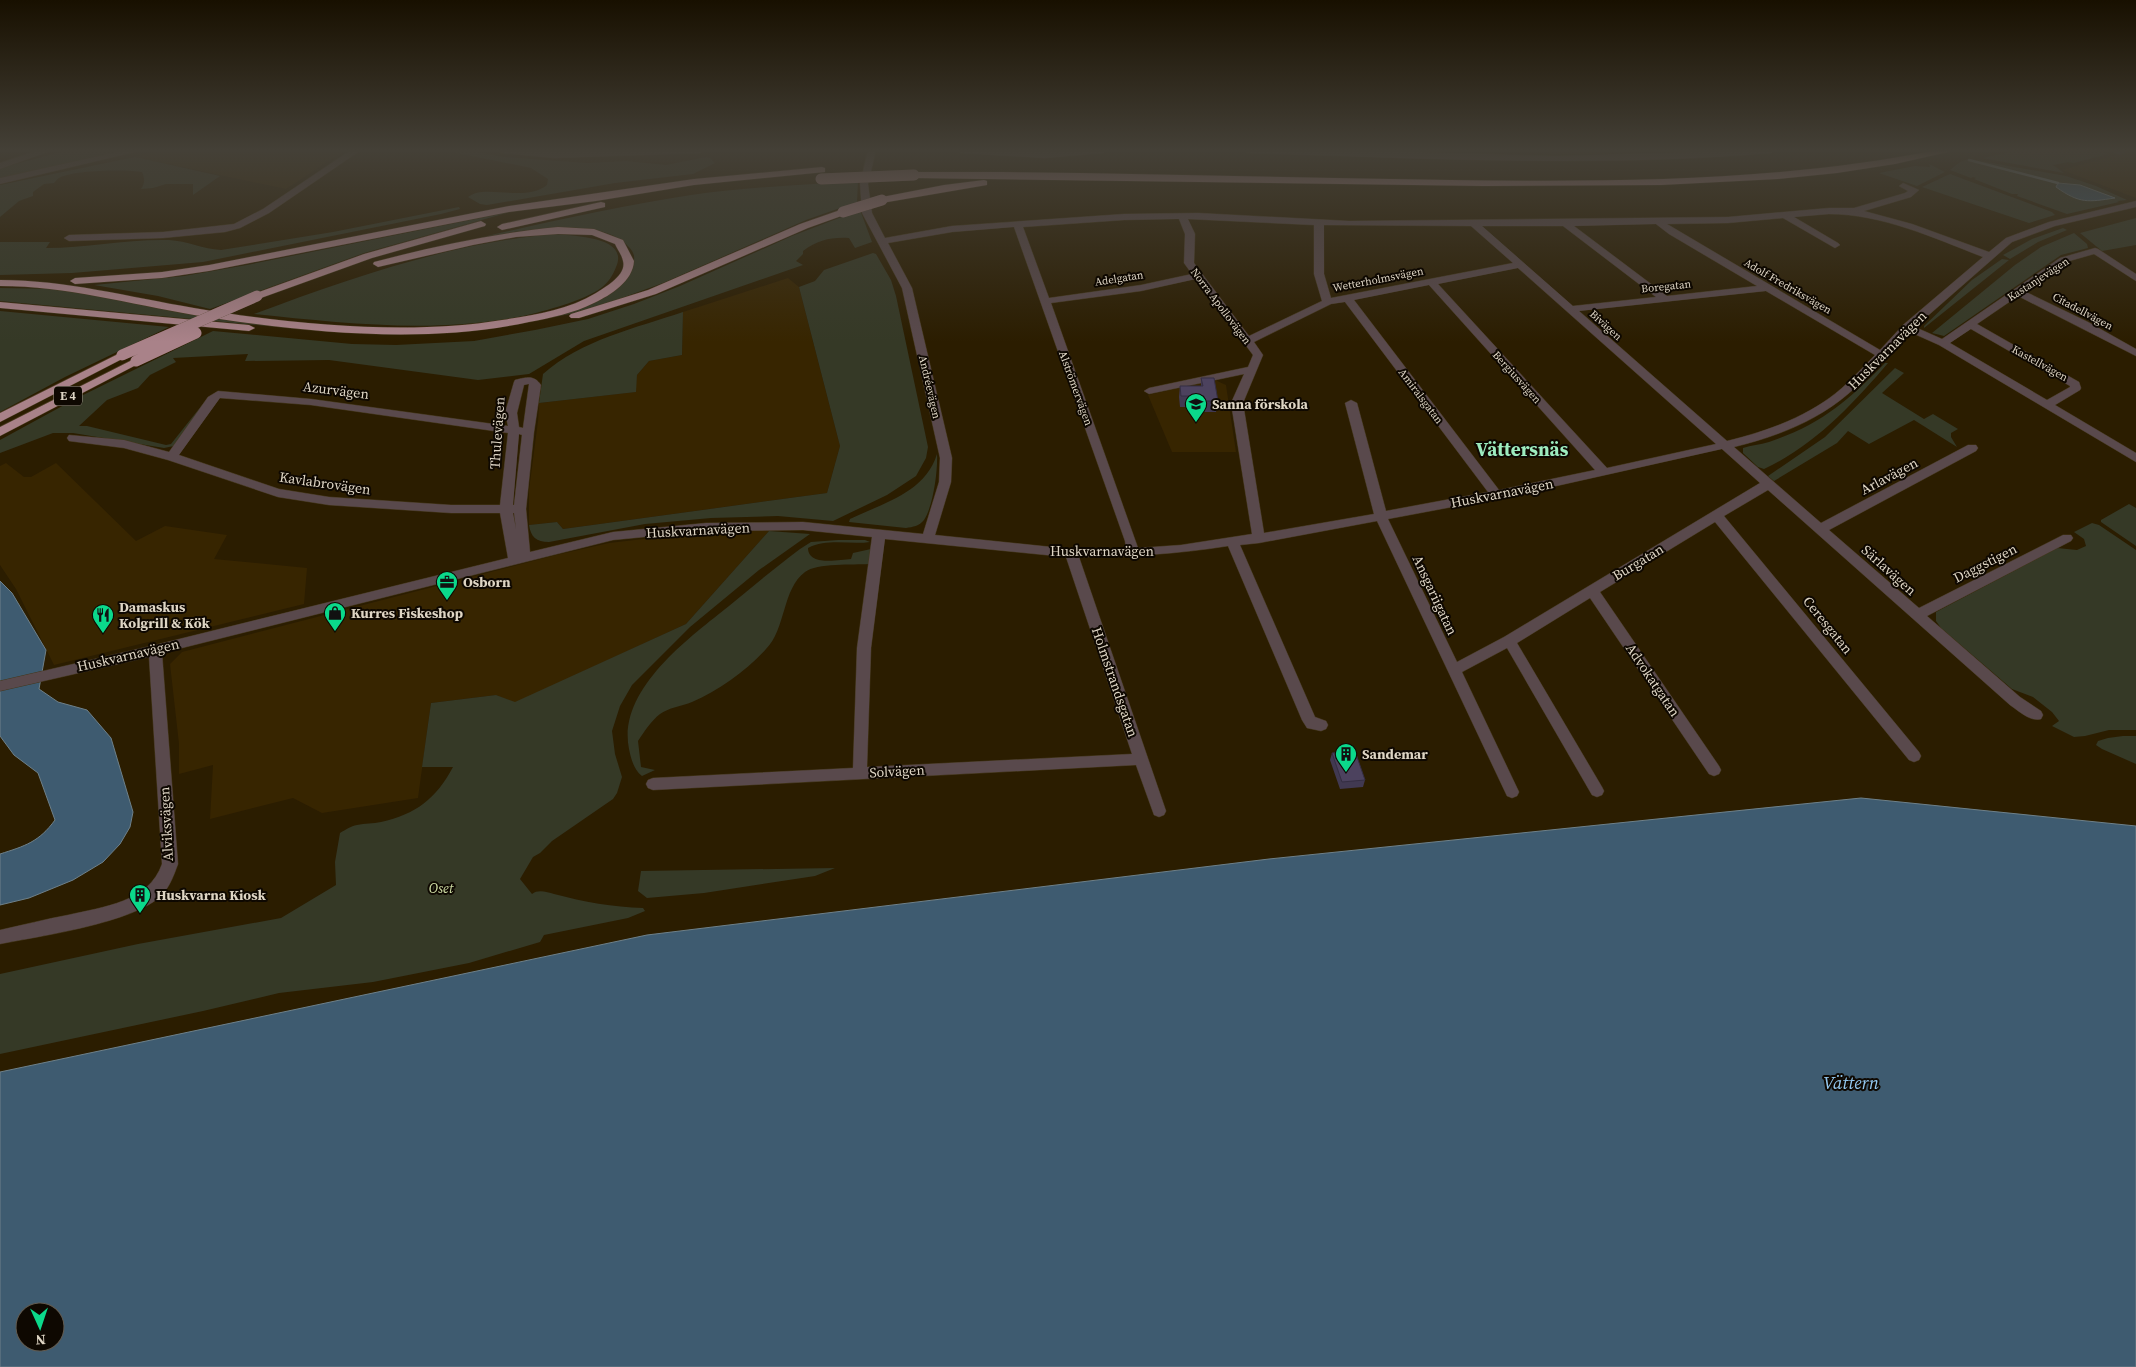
<svg xmlns="http://www.w3.org/2000/svg" width="2136" height="1367" viewBox="0 0 2136 1367" font-family="'Source Serif 4',serif">
	<style>
		.built { fill: #372500 }
		.green { fill: #353926; fill-rule: evenodd }
		.water { fill: #3e5b70; stroke: #6e8089; fill-rule: evenodd }
		.lines { fill: none; stroke-linecap: round; stroke-linejoin: round }
		.stream { stroke: #6e8089; stroke-width: 2.5 }
		.minor-casing { stroke: #44371b; stroke-width: 1 }
		.highway-casing { stroke: #44371b; stroke-width: 1 }
		.minor { fill: #59494c; fill-rule: evenodd }
		.highway { fill: #a98289; fill-rule: evenodd }
		.highway-bridge-casing { stroke: #44371b; stroke-width: 11; stroke-linecap: butt }
		.highway-bridge { stroke: #a98289; stroke-width: 11 }
		.wall { fill: #413951 }
		.shaded-wall { fill: #352e42 }
		.building { fill: #4c425e; stroke: #352e42 }
		.labels { text-anchor: middle; stroke-width: 4; stroke-linejoin: round; paint-order: stroke }
		.far-street-label { font-size: 11px; fill: #ded5c4; stroke: #0e0801 }
		.shield { fill: #0e0801; stroke: #a0988a; stroke-width: 1 }
		.shield-label { font-size: 12px; font-weight: bold; fill: #ded5c4 }
		.street-label { font-size: 14px; fill: #ded5c4; stroke: #0e0801 }
		.poi-label { font-size: 14px; font-weight: bold; fill: #ded5c4; stroke: #0e0801; text-anchor: start }
		.park-label { font-size: 14px; font-style: italic; fill: #d2e1a7; stroke: #0e0801 }
		.near-water-label { font-size: 18px; font-style: italic; fill: #93c8ef; stroke: #0e0801 }
		.district-label { font-size: 19px; font-weight: bold; fill: #9decbf; stroke: #0e0801 }
	</style>
	<rect width="100%" height="100%" fill="#2b1d00"/>
	<path class="built" d="M161,150H345L286,189L135,157Z
		M1546,150H1701L1591,154H1548Z
		M2105,150H2136V198L2062,170L2116,155Z
		M788,278L799,287L840,446L827,493L563,529L557,522L529,525V490L538,421L539,403L635,392L637,375L649,361L682,355L683,312Z
		M1215,380L1226,385L1236,452H1172L1148,395Z
		M6,463L24,477H31L56,463L136,541L165,526L227,535L214,559L307,568L304,604L54,665L16,589L0,565V466Z
		M712,531H769L686,624L515,703L496,695L431,703L418,798L322,813L293,798L210,819L213,765L179,774V744L170,664L182,652L556,555L609,543Z"/>
	<path class="green" d="M69,150H133L0,178V168Z
		M442,150H465L504,157L587,163L626,161L666,165L706,157L710,158L715,163L693,174L615,183L487,205L480,204L468,197C485,183 524,203 547,185L548,179L531,168Z
		M2019,150H2097L2108,154L2074,163L2068,162L2053,165L2064,173L1982,158Z
		M135,157L220,176L193,195V184H166L153,188L141,189C145,183 145,179 142,172C128,169 71,170 59,178C57,179 56,181 54,183L44,184L33,192V196L19,201L0,217V185Z
		M1969,159L2066,176L2096,186L2127,200L2117,201L2119,202L2067,214L2017,196L2018,194H2012L1974,179L1976,178L1973,177L1971,178L1950,170L1960,162ZM2058,183L2080,185L2114,198C2087,202 2080,204 2056,187Z
		M1929,164L1945,172L1917,186L1879,173L1915,166L1930,167Z
		M1950,174L2052,212L2055,215L2029,223L1922,187Z
		M858,181L857,202L806,220L663,283L608,303L570,314L490,329L393,335L299,329L0,301V288L62,289L334,330L494,328L601,299C619,289 630,281 634,260C635,253 631,249 626,244C595,216 521,231 483,237C552,221 621,206 691,195C746,187 802,185 858,181Z
		M459,207L460,209L441,214L203,262L72,273L0,275V242H50L46,248C87,248 127,239 169,240C187,241 203,249 221,250L333,232Z
		M860,210L872,242L855,248L849,238C831,237 818,240 803,251V254L796,261L803,265L584,341L529,374L478,380L329,360L245,361L248,354L173,358L176,362L150,375L138,388L107,400L79,426H87L166,445L171,444L206,400L174,446L164,448L73,433H53L0,453V440L77,398L213,331L352,344L396,345L474,341L535,330L588,319L634,304L680,286L792,236Z
		M510,212L364,253L210,309L158,296L94,285L184,276L247,265Z
		M2136,218V245L2102,251L2080,233Z
		M2063,228L2067,230L2038,242L2010,259L2003,255L2032,239Z
		M2074,233L2087,244L2088,248L2061,255L1944,336L1932,333L2015,265L2041,247Z
		M554,234C572,236 630,236 616,267C613,275 609,282 601,288C583,301 545,311 523,316C434,334 343,323 254,314C351,278 450,243 554,234Z
		M873,253L876,254L891,280L896,296L928,447L926,458L916,476L887,495L833,521L778,516L711,518L645,524L549,542C536,542 531,537 529,525L557,522L563,529L827,493L840,446L799,287L815,281L824,270Z
		M2002,259L2009,260L1924,328V326L1972,280Z
		M0,311L169,327L65,377L0,412Z
		M683,312L682,355L649,361L637,375L636,392L539,403L543,374C581,340 636,328 683,312Z
		M1885,363H1888C1853,404 1814,446 1764,469L1758,467L1743,453V448C1751,445 1760,445 1769,442C1820,425 1848,401 1885,363Z
		M1895,368L1904,373L1882,393L1924,419L1933,414L1958,429L1951,433V437L1957,447L1914,420L1869,444L1848,431L1837,443L1774,481L1768,476L1825,437Z
		M937,454C938,470 933,507 924,520C919,526 913,527 906,528L849,522L850,519C883,503 925,493 937,454Z
		M2129,504L2136,508V546L2101,522V520Z
		M2092,523L2099,525L2136,550V730H2109L2085,736L2074,737L2052,726L2059,721L2052,712L2033,697L2012,689L1941,628L1936,621V612L2057,548L2077,550L2086,546L2084,539L2074,532Z
		M769,531L810,534L759,570L690,627L632,685L620,706L612,731L615,754L622,777L617,793L613,799L552,841L540,853L533,857L520,879L532,894C538,889 547,892 554,894C584,902 613,907 643,908L645,911L628,918L544,935L540,942L469,963L373,982L279,993L203,1011L0,1054V974L138,944L281,918L336,885L335,862L340,833C345,830 351,826 357,825C365,823 373,824 381,822C416,814 436,799 453,767H422L431,703L496,695L515,702L686,624Z
		M838,540H865L870,542C850,545 828,538 808,548C808,566 838,560 851,559L853,553L871,549L869,564C853,565 817,563 805,572C782,589 786,629 766,649C746,671 719,690 692,702C682,706 668,708 660,714C651,721 644,732 638,741L641,767L655,770L642,776C634,770 631,759 629,749C617,690 689,638 729,606C752,587 776,567 800,549L811,542Z
		M2123,736H2136V764L2102,749L2096,745L2098,741L2108,738Z
		M835,868L815,876L704,893L647,898L638,891L641,871Z"/>
	<path class="water" d="M2058,183L2080,185L2115,198C2088,202 2080,204 2056,187Z
		M0,581L12,593L46,650L39,689L58,702L87,710L111,738L133,812L130,827L120,844L103,862L73,880L29,898L0,905V854C25,846 39,842 55,820L38,773L14,755L0,736Z
		M1861,798L2136,826V1367H0V1072L647,935L1269,859ZM25,1312H55V1342H25Z"/>
	<g class="lines">
		<path class="stream" d="M1969,160L2058,183"/>
		<g class="minor-casing">
			<path id="minor" d="M39,150H53L0,169V163Z
				M126,150H143L0,184V178Z
				M351,150H361L269,213L240,228L225,232L163,238L69,241L64,238L69,235L163,232L234,224L263,209Z
				M498,150L554,152L705,150L701,153L554,158L502,153Z
				M868,150H876L868,184L872,213L885,238L952,226L1124,214L1198,213L1349,221L1728,217L1829,208H1854L1905,193L1908,191L1899,186L1903,183L1919,190L1911,197L1864,211L1912,224L1989,252L2006,238L2049,222L2136,201V207L2055,226L2012,242L1915,327L1942,339L2060,258L2095,248L2098,249L2136,274V281L2094,254L2066,262L2024,291L2088,322L2136,349V356L2018,296L1977,324L2079,382L2081,388L2080,390L2055,405L2136,453V462L1939,345L1910,332C1889,353 1870,376 1848,394C1815,422 1775,437 1734,447L1821,523L1968,445H1976L1978,448L1976,451L1829,530L1919,608L2063,535H2071L2073,538L2071,541L1927,616L2020,697L2041,711L2043,715L2041,719C2030,722 2019,711 2010,705L1768,490L1724,516L1919,752L1921,756L1919,760L1914,762L1909,760L1715,522L1600,592L1719,766L1721,770L1719,774L1714,776L1709,774L1590,598L1517,643L1602,787L1604,791L1602,795L1597,797L1592,795L1507,648L1462,672L1519,792L1517,796L1512,798L1507,796L1377,521L1259,543L1240,545L1315,717L1326,721L1328,725L1326,729L1321,731L1307,728L1302,720L1228,546C1178,554 1129,557 1079,557L1166,811L1164,815L1159,817L1154,815L1136,765L653,790L648,788L646,784L648,780L653,778L853,768L857,648L872,537L803,530L706,531L613,540L162,653L178,864C174,875 170,886 162,895C134,923 40,936 0,944V930C23,925 46,919 68,915C103,907 149,902 162,864L149,657L0,691V681L155,645L508,558L500,513H451L329,505L278,497L168,460L124,448L69,441L67,438L69,435L124,440L169,452L208,397L218,391L311,399L508,426L505,413L514,382L515,380C527,377 534,375 541,385L534,432L526,509L530,552L613,532L706,523L803,522L923,534L939,482L940,458L902,288L862,213L860,184ZM1829,214C1882,214 1934,238 1983,257L1903,325L1880,350L1667,224L1728,223L1783,218L1835,248L1840,245L1838,243L1794,217ZM1179,219L1185,234L1184,263L1192,274L1141,285L1049,298L1023,227L1124,220ZM1188,219L1314,225V274L1322,301L1249,336L1194,263L1195,234ZM1656,224L1669,234L1757,286L1667,296L1574,226ZM1324,225L1471,226L1513,263L1331,298L1324,274ZM1482,226H1563L1656,297L1573,306ZM1014,227L1125,541L1126,549H1071L935,535L951,482L952,458L912,288L888,243L952,232ZM1518,268L1716,444L1607,468L1438,284ZM1196,279L1253,355L1248,367L1149,388L1144,391L1149,394L1244,374L1231,403L1252,534L1181,545L1138,548L1051,303L1141,291ZM1429,285L1595,470L1499,490L1354,300ZM1766,291L1875,355C1864,366 1853,378 1842,388C1810,416 1768,431 1727,441L1579,311ZM1345,302L1488,492L1386,511L1357,403L1351,400L1345,403L1374,514L1264,533L1243,403L1263,355L1254,342L1331,304ZM1971,329L2070,386V387L2047,400L1950,343ZM529,384L523,428L519,427L517,413L524,385ZM220,398L311,405L508,433L500,505H451L329,497L279,489L179,455ZM519,434L522,435L514,505H513ZM1722,449L1760,483L1504,637L1457,662L1388,519L1516,495ZM513,513H514L516,529ZM885,539L1066,557L1132,754L867,767L871,648Z
				M957,150L1045,152L1107,150L1103,153L1045,158L961,153Z
				M1244,150H1349L1555,156L1775,150L1771,153C1597,168 1422,158 1248,153Z"/>
		</g>
		<g class="highway-casing">
			<path id="highway" d="M1937,150H1957L1895,164L1837,173L1778,179L1661,185L1484,186L914,178L909,175L914,172H985C1140,173 1295,178 1450,180C1613,182 1776,182 1937,150Z
				M822,167L825,168V172L694,185L596,201L509,212L209,271L162,278L75,284L70,281L75,278L162,272L209,265L509,206L694,179Z
				M984,180L987,181V185L882,203L877,200L882,197L944,185Z
				M601,202L605,203V207L502,230L497,227L502,224Z
				M843,209L847,210V214L808,228L656,294L579,318H571L569,316L571,314L648,290L800,224Z
				M481,221L486,224L485,226L372,258L261,298L257,299L252,296L253,294L364,254Z
				M558,227L594,229L623,240L634,261C633,281 611,295 594,303C574,313 551,318 529,322C423,345 300,332 194,315C129,304 67,286 0,286V280C66,280 129,297 194,308C288,324 407,336 502,320C534,315 568,310 596,293C605,287 627,275 623,261C622,255 617,249 615,244L592,235L558,234L516,237L473,245L378,267L373,264L374,262C435,246 495,233 558,227Z
				M0,302L249,325L255,328L249,331L0,308Z
				M122,352L128,355L126,357L0,422V413Z
				M136,358L142,361L140,363L0,436V427Z"/>
		</g>
		<use href="#minor" class="minor"/>
		<use href="#highway" class="highway"/>
		<g class="highway-bridge-casing">
			<path id="highway-bridge" d="M821,179L914,175
				M843,212L882,200
				M122,355L257,296
				M136,361L196,333"/>
		</g>
		<use href="#highway-bridge" class="highway-bridge"/>
	</g>
	<path class="wall" d="M2108,150H2129L2120,155Z
		M1201,378L1218,401L1216,412H1203L1202,407H1180L1179,397L1180,386H1201Z
		M1332,753L1365,780L1363,787L1340,789L1330,760Z"/>
	<path class="shaded-wall" d="M2123,150H2129L2120,155Z"/>
	<path class="building" d="M1201,378H1214L1218,401H1204V396H1181L1180,386H1203Z
		M1355,751L1365,780L1342,782L1332,753Z"/>
	<linearGradient id="sky" x2="0" y2="1"><stop stop-color="#181000"/><stop offset="0.44" stop-color="#444037"/><stop offset="1" stop-color="#444037" stop-opacity="0"/></linearGradient>
	<rect width="2136" height="342" fill="url(#sky)"/>
	<defs>
		<g id="school-pin" transform="scale(1.125)"><path d="M0 17L-7.5 6A9.5 9.5 0 1 1 7.5 6Z" fill="#0bd98b" stroke="#0e0801"/><path d="M0-5L7-2L0 1L-7-2ZM-4 1L0 2.5L4 1V4Q0 6-4 4Z" fill="#111"/></g>
		<g id="office-pin" transform="scale(1.125)"><path d="M0 17L-7.5 6A9.5 9.5 0 1 1 7.5 6Z" fill="#0bd98b" stroke="#0e0801"/><path d="M-6-3h4V-5.5h4V-3h4V5H-6ZM-1-4.5V-3h2v-1.5ZM-6 0V1H6V0Z" fill="#111"/></g>
		<g id="shop-pin" transform="scale(1.125)"><path d="M0 17L-7.5 6A9.5 9.5 0 1 1 7.5 6Z" fill="#0bd98b" stroke="#0e0801"/><path d="M-5-2.5h2.3a2.7 3.5 0 0 1 5.4 0H5L5.5 6h-11ZM-1.5-2.5h3a1.5 2.3 0 0 0-3 0Z" fill="#111"/></g>
		<g id="restaurant-pin" transform="scale(1.125)"><path d="M0 17L-7.5 6A9.5 9.5 0 1 1 7.5 6Z" fill="#0bd98b" stroke="#0e0801"/><path d="M-5-6h1v4h1v-4h1v4h1v-4h1v5L-1.5 .5V6h-2V.5L-5-1ZM5-6V6H3V1.5H1.5Q1.5-4 5-6Z" fill="#111"/></g>
		<g id="building-pin" transform="scale(1.125)"><path d="M0 17L-7.5 6A9.5 9.5 0 1 1 7.5 6Z" fill="#0bd98b" stroke="#0e0801"/><path d="M-4-6H4V6H1V3H-1V6H-4ZM-2.5-4.3h1.7v1.8h-1.7ZM.8-4.3h1.7v1.8H.8ZM-2.5-1h1.7V.8h-1.7ZM.8-1h1.7V.8H.8Z" fill="#111"/></g>
	</defs>
	<g fill-rule="evenodd">
		<use href="#school-pin" x="1196" y="404"/>
		<use href="#office-pin" x="447" y="582"/>
		<use href="#shop-pin" x="335" y="613"/>
		<use href="#restaurant-pin" x="103" y="615"/>
		<use href="#building-pin" x="1346" y="754"/>
		<use href="#building-pin" x="140" y="895"/>
	</g>
	<g class="labels">
		<g class="far-street-label">
			<text transform="translate(1119 278) rotate(-9)" y="4">Adelgatan</text>
			<text transform="translate(1378 279) rotate(-11)" y="4">Wetterholmsvägen</text>
			<text transform="translate(2038 279) rotate(-33)" y="4">Kastanjevägen</text>
			<text transform="translate(1666 286) rotate(-6)" y="4">Boregatan</text>
			<text transform="translate(1788 286) rotate(30)" y="4">Adolf Fredriksvägen</text>
			<text transform="translate(1221 306) rotate(53)" y="4">Norra Apollovägen</text>
			<text transform="translate(2083 311) rotate(28)" y="4">Citadellvägen</text>
			<text transform="translate(1606 325) rotate(42)" y="4">Bivägen</text>
			<text transform="translate(2040 363) rotate(29)" y="4">Kastellvägen</text>
			<text transform="translate(1517 377) rotate(48)" y="4">Bergiusvägen</text>
			<text transform="translate(930 387) rotate(77)" y="4">Andréevägen</text>
			<text transform="translate(1076 388) rotate(70)" y="4">Alströmervägen</text>
			<text transform="translate(1421 396) rotate(53)" y="4">Amiralsgatan</text>
		</g>
		<rect class="shield" x="54" y="386.5" width="28" height="19" rx="4"/>
		<g class="shield-label">
			<text x="68" y="400">E 4</text>
		</g>
		<g class="street-label">
			<text transform="translate(1887 350) rotate(-45)" y="5">Huskvarnavägen</text>
			<text transform="translate(336 390) rotate(7)" y="5">Azurvägen</text>
			<text transform="translate(497 433) rotate(-86)" y="5">Thulevägen</text>
			<text transform="translate(1889 476) rotate(-28)" y="5">Arlavägen</text>
			<text transform="translate(325 483) rotate(8)" y="5">Kavlabrovägen</text>
			<text transform="translate(1502 493) rotate(-11)" y="5">Huskvarnavägen</text>
			<text transform="translate(698 530) rotate(-3)" y="5">Huskvarnavägen</text>
			<text x="1102" y="556">Huskvarnavägen</text>
			<text transform="translate(1638 562) rotate(-31)" y="5">Burgatan</text>
			<text transform="translate(1985 563) rotate(-27)" y="5">Daggstigen</text>
			<text transform="translate(1889 570) rotate(42)" y="5">Särlavägen</text>
			<text transform="translate(1435 595) rotate(65)" y="5">Ansgariigatan</text>
			<text transform="translate(1828 625) rotate(51)" y="5">Ceresgatan</text>
			<text transform="translate(128 655) rotate(-13)" y="5">Huskvarnavägen</text>
			<text transform="translate(1653 680) rotate(56)" y="5">Advokatgatan</text>
			<text transform="translate(1115 682) rotate(71)" y="5">Holmstrandsgatan</text>
			<text transform="translate(897 771) rotate(-3)" y="5">Solvägen</text>
			<text transform="translate(166 824) rotate(-93)" y="5">Alviksvägen</text>
		</g>
		<g class="poi-label">
			<text x="1212" y="409">Sanna förskola</text>
			<text x="463" y="587">Osborn</text>
			<text x="119" y="612">Damaskus<tspan x="119" dy="16">Kolgrill &amp; Kök</tspan></text>
			<text x="351" y="618">Kurres Fiskeshop</text>
			<text x="1362" y="759">Sandemar</text>
			<text x="156" y="900">Huskvarna Kiosk</text>
		</g>
		<g class="park-label">
			<text x="441" y="893">Oset</text>
		</g>
		<g class="near-water-label">
			<text x="1851" y="1089">Vättern</text>
		</g>
		<g class="district-label">
			<text x="1522" y="456">Vättersnäs</text>
		</g>
	</g>
	<g transform="translate(40 1327) rotate(177)"><circle r="24" fill="#0e0801" stroke="#615a4f"/>
	<path d="M0-4L9 19L0 12L-9 19Z" fill="#0bd98b"/>
	<text y="-8" font-size="14" font-weight="bold" text-anchor="middle" fill="#ded5c4">N</text>
	</g>
</svg>
